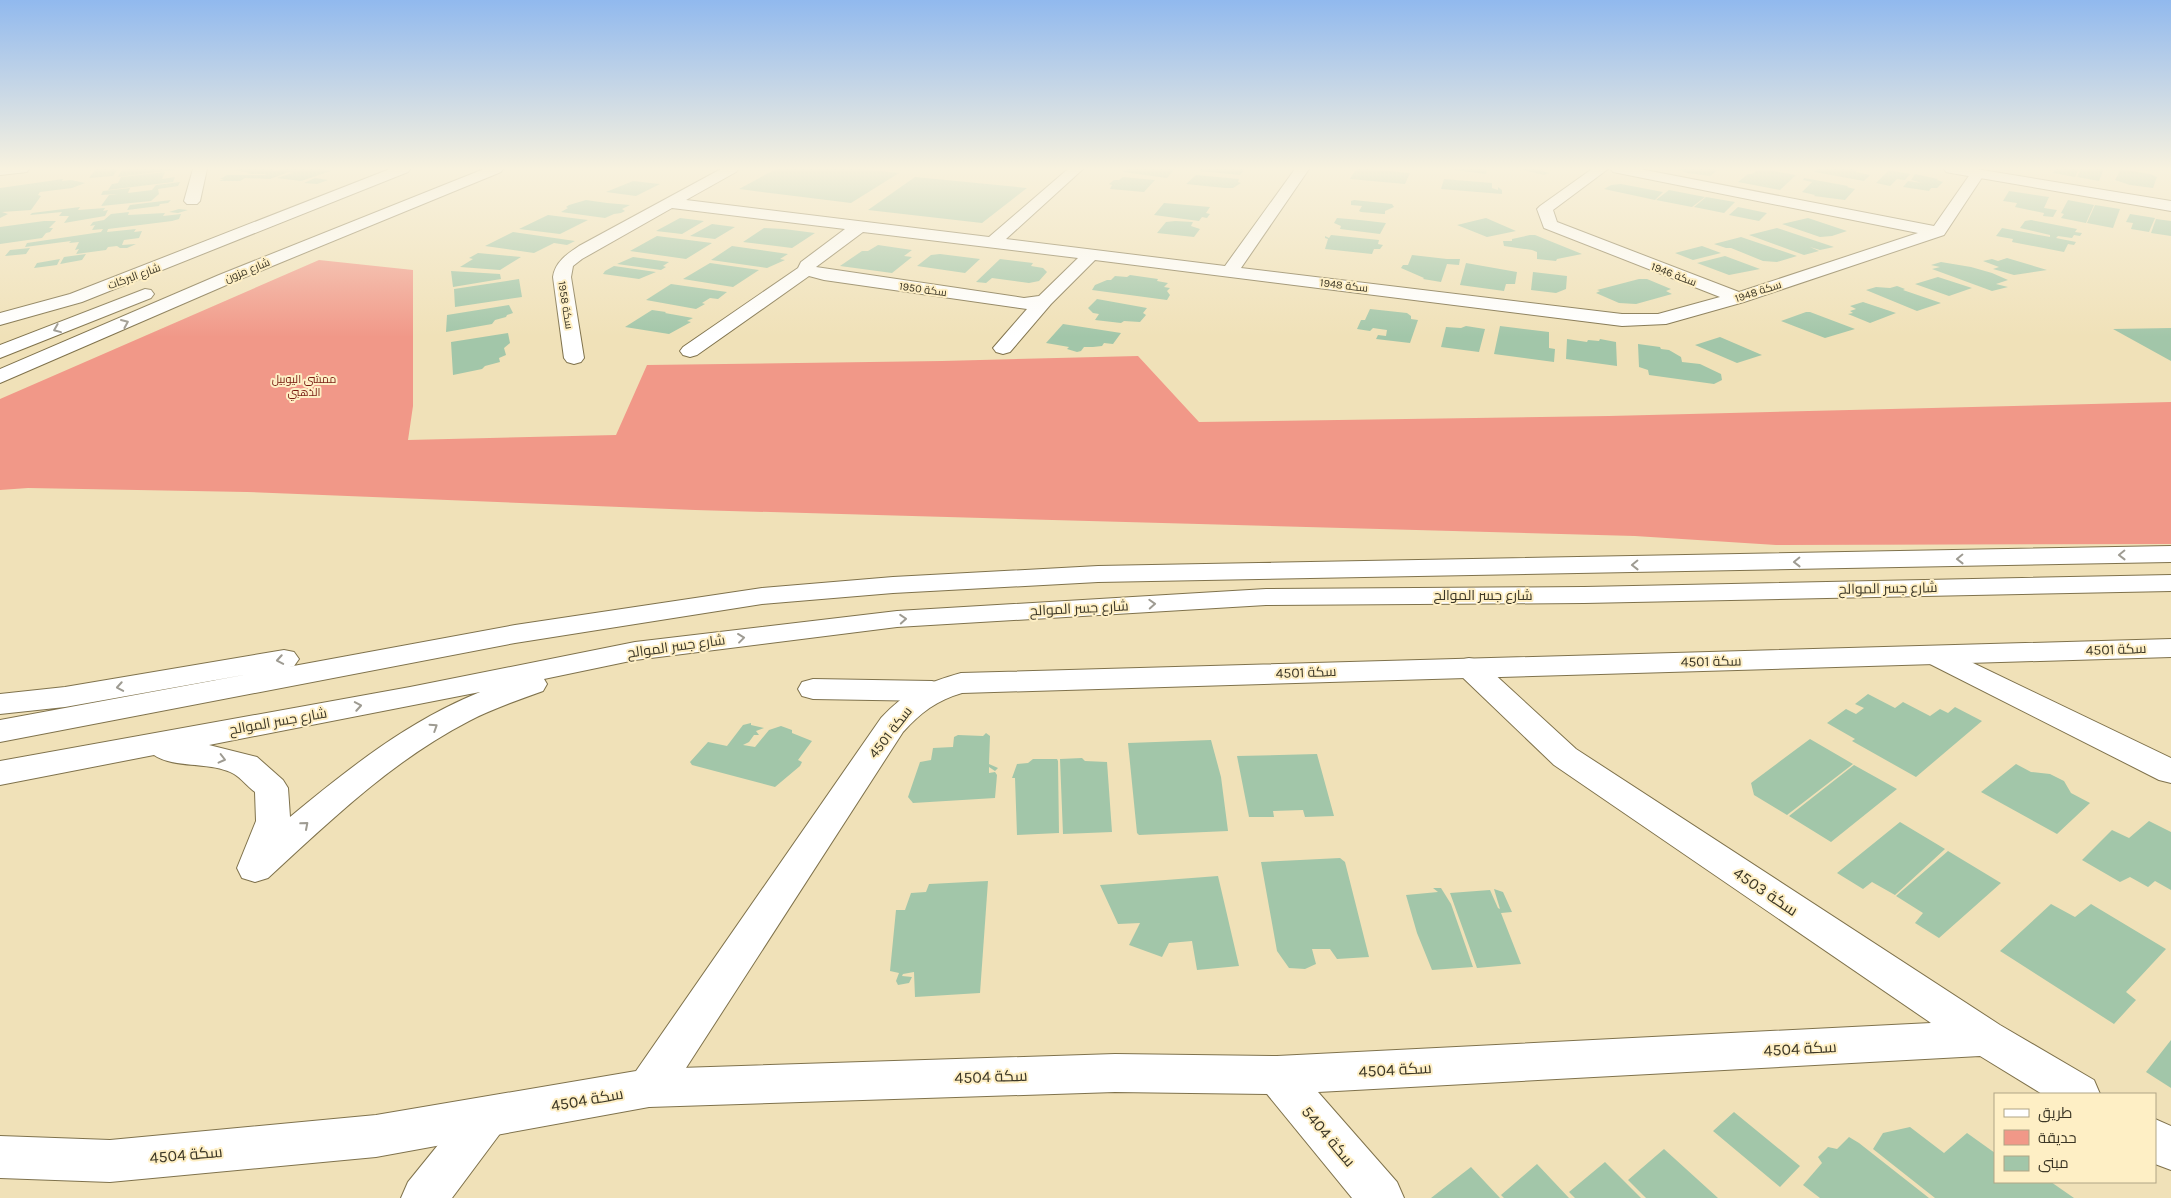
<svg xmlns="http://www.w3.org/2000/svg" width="2171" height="1198" viewBox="0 0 2171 1198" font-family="Karla,Cairo,sans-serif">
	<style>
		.green { fill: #f19888 }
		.building { fill: #a2c6a9 }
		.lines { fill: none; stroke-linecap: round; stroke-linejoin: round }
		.street-casing { stroke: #7f724c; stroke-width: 2 }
		.secondary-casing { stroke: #7f724c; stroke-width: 2 }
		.primary-casing { stroke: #7f724c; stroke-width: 2 }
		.street { fill: #fff; fill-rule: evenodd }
		.secondary { fill: #fff; fill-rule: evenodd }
		.primary { fill: #fff; fill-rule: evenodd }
		.oneway { stroke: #9e9b92 }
		.labels { text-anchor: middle; stroke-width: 4; stroke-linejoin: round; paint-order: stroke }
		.far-street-label { font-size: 11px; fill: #3c3726; stroke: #feefc5 }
		.far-park-label { font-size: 11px; fill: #771c11; stroke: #feefc5 }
		.street-label { font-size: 14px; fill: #3c3726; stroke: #feefc5 }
		.near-street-label { font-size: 16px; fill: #3c3726; stroke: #feefc5 }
	</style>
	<rect width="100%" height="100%" fill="#f0e1b8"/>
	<path class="green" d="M319,260L413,270V406L408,440L616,435L647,365L942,361L1138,356L1199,422L1609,416L2171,402V544L1776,545L1635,536L695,510L247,492L28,488L0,490V399Z"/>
	<path class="building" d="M96,169H118L113,176L89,178Z
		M122,169H175V170L118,177Z
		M237,169H276L272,171H276L281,169H324L331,171L301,181L277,178L292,173L289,172L270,179L245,178L240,181H219L224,179H220L227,175H265L267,174H247L250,173L234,170Z
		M776,169H863L899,173L851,203L739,189Z
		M1127,169H1175L1167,178L1123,172Z
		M1201,169H1245L1240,175L1199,171Z
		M1356,169H1369L1410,173L1405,184L1350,179Z
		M1447,169H1487L1486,174Z
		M1519,169H1543L1540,170L1549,173L1544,175Z
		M1677,169H1715L1718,170L1710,176L1687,173Z
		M1817,169H1853L1857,170L1856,172L1870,175L1864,181L1814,172Z
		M2056,169H2079L2075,177L2053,173Z
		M2081,169H2104L2099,181L2077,177Z
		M2121,169L2150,174L2157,177L2153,188L2130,185L2115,180Z
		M1758,170H1769L1796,175L1780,190L1738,182L1748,174H1752Z
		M1889,170L1910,174L1905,180L1897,179L1890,186L1876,183Z
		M165,172L162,179L175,177L173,182L108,190L112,184L118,183L121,177Z
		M1915,174L1938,179L1937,180L1943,182L1937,188H1931L1929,191L1903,187L1908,181L1922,183L1911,180Z
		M1196,175L1239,179L1238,182L1241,183L1233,188H1225L1186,184Z
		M915,177L1027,188L982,223L868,210Z
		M1123,177L1155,180L1144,192L1110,189L1112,185L1109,184L1114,180H1119Z
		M315,178L328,180L317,184L304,183Z
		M1804,178L1848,186L1847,187L1855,189L1845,200L1814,196L1815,195L1802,192L1812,182L1803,180Z
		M63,179L62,181L71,180L85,183L72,188L40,192L38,195L41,196L31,210L2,212L8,214L0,218V188Z
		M1444,179L1492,183V188L1498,190V187L1502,190V194L1441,189Z
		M633,181L660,184L636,196L606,192Z
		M180,182L178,186L158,189L159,194L151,201L101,206L109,195L117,194L101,195L103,191L130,188L128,193L152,190L156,185Z
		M1621,184L1663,192L1655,200L1604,189L1611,185Z
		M1669,190L1705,197L1692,207L1656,200Z
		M2009,191L2049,197L2044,208L2057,210L2053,217L2043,216L2044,213L2015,207L2017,203L2003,201Z
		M1706,197L1735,202L1724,213L1694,207Z
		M171,200L168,203L160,204L159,206L127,210L130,205Z
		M586,200L607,203L630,205L622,209L625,211L621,213L614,214L605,218L561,212L568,208L566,207L569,205Z
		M1354,200L1392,204L1394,207L1385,211V214H1383L1361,212L1359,211L1362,206L1351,205V201Z
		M2068,200L2094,205L2086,223L2061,218L2064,214L2061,213Z
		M1164,203L1210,207L1206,213L1210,214L1207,218L1202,217L1199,221L1154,215Z
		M2095,205L2120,209L2113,228L2087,223Z
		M80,207L78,210L105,208L103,211L108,210L105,216L64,223L69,216H59L62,212L30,215L32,213Z
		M1738,207L1767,213L1759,221L1729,215Z
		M179,209L188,210L178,213L169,212Z
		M129,212L128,215L165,213L163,216L181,214L179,219L172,221L108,229L107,232L136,229L134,232L142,231L139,238L124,240L122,245L136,244L127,248H120L117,246L108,247L106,250L76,254L79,249L75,250L79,242L69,243L71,241L25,247L27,243L101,232L103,229L92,230L95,225L90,226L93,222L104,220L111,214Z
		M2130,214L2155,218L2149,232L2131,229L2133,223L2126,222Z
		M548,215L588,220L560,234L519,229Z
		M680,218L704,221L682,234L656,231Z
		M1337,218L1360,220L1386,223L1380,234L1340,229L1341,226L1334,223Z
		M1486,218L1516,231L1487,237L1457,225Z
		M1808,218L1847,231L1832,236L1820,237L1782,224Z
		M2156,219L2171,221V236L2151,233Z
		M2031,220L2077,229L2075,232L2082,233L2080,236L2074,235L2072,238L2058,236L2056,238L2076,242L2074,245L2068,244L2064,252L2012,242L2013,239L1996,236L2002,228L2050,237V235L2020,228L2025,221Z
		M44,221H56L49,228H53L50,232L46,233L42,238L0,244V227Z
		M1175,221L1193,222L1191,226L1200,229L1194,237L1157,233L1166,222Z
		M712,224L735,227L715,239L690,236Z
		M764,228L784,229L815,233L792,248L743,242Z
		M1777,228L1834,247L1820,250L1810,247L1819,251L1804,255L1749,235Z
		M513,232L575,241L567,245L554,243L534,253L485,246Z
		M1331,235L1379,240L1378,244L1383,245L1380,249H1374L1372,254L1325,249L1328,239L1325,238V236L1329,238Z
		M1530,235H1535L1582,254L1557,259L1556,261L1537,259V252L1532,250L1504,246L1503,241H1512V239Z
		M657,236L712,243L686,259L630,251Z
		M1741,237L1797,256L1777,262L1763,261L1731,248H1726L1714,244Z
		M878,245L912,250L904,256L912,257L892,273L840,266L862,251H868Z
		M732,246L788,254L780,259L785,260L767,268L711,260Z
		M1702,246L1721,253L1693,260L1675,253Z
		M30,248L26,254L5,256L10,250Z
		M478,253L521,257L500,270L460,267L473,259L469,258Z
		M86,254L82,260L60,264L64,257Z
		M940,254L980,259L965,273L917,266L931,255Z
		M1412,255L1447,259H1460L1459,265L1447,264L1441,282L1423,279L1424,278L1401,268L1403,265H1408Z
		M1725,256L1760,269L1729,275L1697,263Z
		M633,257L669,262L663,266L666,267L661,270L617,264Z
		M2007,258L2047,270L2014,275L1993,269L1999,267L1983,261L1992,259L1998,261Z
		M60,259L57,265L34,268L37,263Z
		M1000,259L1033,263L1031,266L1043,268L1047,272L1039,281L1029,283L992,278L986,283L976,282Z
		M1941,262L1971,267L1992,273L2008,280L1996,284L2008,287L1992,291L1932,269L1940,267L1931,265Z
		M710,263L759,270L733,287L683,279Z
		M1466,263L1517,272L1515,284H1506L1504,291L1460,285Z
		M614,266L656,272L639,279L603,274L605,271Z
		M451,271L500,274L501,279L453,287Z
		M1533,272L1567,276L1566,289L1556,293L1531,290Z
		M1130,275L1158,279L1157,281L1168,283L1164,287L1170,288L1167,291L1170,295L1167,300L1092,290L1095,285L1107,280H1111L1115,276L1127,277Z
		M1938,277L1972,288L1949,296L1915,284Z
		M519,279L522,297L455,307L454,289Z
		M1639,279H1647L1671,289L1666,291L1672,294L1636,304L1619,303L1596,293L1600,291L1597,290Z
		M671,284L727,292L718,299L710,298L702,303L705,304L696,309L646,300Z
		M1897,286L1905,289L1903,290L1941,303L1917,311L1866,290L1876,287L1890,288Z
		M1097,299L1147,308L1143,313L1146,315L1140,322L1124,321L1121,323L1095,320L1099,314L1093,313L1088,308Z
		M1863,302L1896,313L1870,323L1848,314L1853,313L1850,311L1856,309L1850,306Z
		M509,305L513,313L507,315L506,317L495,320L492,324L446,332L447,315Z
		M1370,309L1407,313L1411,316V319L1418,320L1410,343L1376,339L1378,335L1386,336L1387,330L1373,328L1370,331L1357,329L1361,320H1365Z
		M652,310L666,312L665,313L693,318L687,321L691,322L669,334L625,327Z
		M1806,312H1810L1855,329L1825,338L1781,321Z
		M1063,324L1121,333L1113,344L1104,343L1102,346L1093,347H1084L1081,351L1077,352L1067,349L1069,347L1046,343Z
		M1466,326L1485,329L1479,352L1441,347L1446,327L1461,328Z
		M1500,326L1549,332V348L1555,349L1554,362L1494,354Z
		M2171,328V361L2113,329Z
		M508,333L510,343L504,348L506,355L499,358L500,362L485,366L482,369L453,375L451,342Z
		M1720,337L1762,355L1737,363L1695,345Z
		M1567,339L1587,342L1588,340L1599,341L1600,339L1616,342L1617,366L1566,359Z
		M1638,344L1660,347L1661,349L1669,350L1681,357L1682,362L1700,364L1721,374L1722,380L1714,384L1649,375L1648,370L1639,367Z
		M1868,694L1895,708L1903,702L1930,716L1940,709L1948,713L1955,707L1982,721L1916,777L1852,741L1855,739L1827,723L1846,709L1856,714L1864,708L1855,704Z
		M751,723V725L764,728L756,731L759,735H754L749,742L743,745L755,747L769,730L781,726L792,730V733L812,741L798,760L802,762L800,766L775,787L692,765L690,762L708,742L727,746L743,725Z
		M986,733L990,736L989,764L998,768L995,771L989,767V773L995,772L997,775L995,798L913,803L908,797L920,762L931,760L933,748L953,747L954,737L958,735L983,736Z
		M1810,739L1853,764L1787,815L1754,795L1751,783Z
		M1211,740L1221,777L1228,831L1139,835L1137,833L1128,743Z
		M1317,754L1334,816L1305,817L1303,810L1273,811L1274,817H1249L1237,756Z
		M1082,758L1085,761L1107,762L1112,832L1063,834L1060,759Z
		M1033,759H1057L1058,761L1059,833L1017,835L1015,778H1012L1017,764L1028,763Z
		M2016,764L2031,772L2050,774L2064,781L2071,793L2090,803L2057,834L1981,792Z
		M1854,765L1897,789L1831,842L1789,816Z
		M2149,821L2171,832V890L2155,881L2148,887L2130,877L2120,882L2082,860L2112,830L2129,838Z
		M1900,822L1945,849L1895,895L1872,882L1863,889L1837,873Z
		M1948,851L2001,883L1939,938L1915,923L1923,913L1896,896Z
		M1340,858L1345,862L1369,957L1337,959L1330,949H1312L1316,964L1305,969L1289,968L1277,951L1261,862Z
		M1218,876L1239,966L1197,970L1192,941L1169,943L1162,957L1129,945L1140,923L1118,924L1100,885Z
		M988,881L980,993L915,997L914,972L903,974L902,976L912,977L909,983L898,985L896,981L899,973L890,971L896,910H905L911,893L926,892L929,884Z
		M1433,888H1441L1451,904L1473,967L1432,970L1417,933L1406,895L1438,892Z
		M1494,889L1503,892L1512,912L1501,913L1521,964L1477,968L1450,893L1490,890L1498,908L1500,909Z
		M2051,904L2075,917L2091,904L2166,949L2126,992L2136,1000L2114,1024L2000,951Z
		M2171,1040V1088L2146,1072Z
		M1734,1112L1800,1166L1780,1187L1713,1131Z
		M1910,1127L1944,1153L1967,1133L1995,1153V1182H2051L2074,1198H1935L1873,1149L1883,1133Z
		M1849,1137L1859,1143L1929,1198H1820L1803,1185L1822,1163L1818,1157L1828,1147L1837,1149Z
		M1664,1149L1718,1198H1646L1628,1180Z
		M1605,1162L1641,1198H1575L1569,1192Z
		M1537,1164L1569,1198H1504L1501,1195Z
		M1471,1167L1500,1198H1431Z"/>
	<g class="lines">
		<g class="street-casing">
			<path id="street" d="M0,169H29L27,172L0,175Z
				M193,169H207L200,201L197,204H187L184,201Z
				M721,169H738L736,172L686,200L989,237L1068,169H1083L1006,239L1225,266L1295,169H1309L1241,268L1622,314H1658L1720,297L1544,228L1537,209L1540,206L1592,169H1608L1553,210L1557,222L1739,292L1918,233L1613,172L1611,169H1640L1934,226L1973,170H1983L1985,173L1944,235L1744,302L1666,324L1622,326L1095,260L1051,304L1010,352L1003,354L996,352L993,348L1027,309L824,280L809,276L697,355L690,357L683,355L680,351L683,347L798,268L801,262L845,229L672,208L582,259L573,266L571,277L584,358L581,362L574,364L567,362L564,358L553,277C555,262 567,254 579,246ZM863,232L1078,258L1039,296L1024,298L816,267Z
				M1936,647L1946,650L2171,758V783L2159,780L1926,662L1921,656L1926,650Z
				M1469,658L1479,660L1576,749L2000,1025L2094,1080L2100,1094H2042L1980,1056L1318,1092L1397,1182L1404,1198H1352L1267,1094L1115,1092L649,1107L634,1102L628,1088L634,1074L649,1069L1115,1054L1277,1056L1931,1023L1554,765L1459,674L1454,667L1459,660Z
				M813,679L932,681L943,684L947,691L943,698L932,701L813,699L802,696L798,689L802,682Z
				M487,1097L502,1103L509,1117L502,1131L452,1198H401L408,1182L472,1103Z
				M2155,1119L2171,1126V1170L2155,1164Z"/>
		</g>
		<g class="secondary-casing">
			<path id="secondary" d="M390,169H410L408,172L82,302L0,325V313L70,294Z
				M1944,169H1976L2171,201V211L1951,173L1946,172Z
				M2171,639V657L962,693C937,700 920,713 903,732L664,1102L649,1107L376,1157L110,1182L0,1178V1136L110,1140L376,1115L636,1071L881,718C906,691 926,683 961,673Z"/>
		</g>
		<g class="primary-casing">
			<path id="primary" d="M484,169H503L501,172L231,283L0,383V369L219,275Z
				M145,289L151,290L154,294L151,298L0,358V345Z
				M2171,546V562L1098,582L893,593L762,604L515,643L0,742V720L249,674L65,707L0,714V694L65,687L284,650L294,652L299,659L294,666L288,667L515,625L762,588L893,577L1098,566Z
				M2171,575V591L1584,603L1266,605L897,627L635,660L544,679L547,684L543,691C518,700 492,709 469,721C393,760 330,821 268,878L255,882L242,878L237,868L256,821L255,792C248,787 241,778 234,774C211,761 174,769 154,755L0,785V761L410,687L635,642L897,611L1266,589L1584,587ZM480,692C408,721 348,769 290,817L288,788L283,780L257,757L209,745Z"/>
		</g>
		<use href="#street" class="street"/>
		<use href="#secondary" class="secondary"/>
		<use href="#primary" class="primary"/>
	</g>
	<defs><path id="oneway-chevron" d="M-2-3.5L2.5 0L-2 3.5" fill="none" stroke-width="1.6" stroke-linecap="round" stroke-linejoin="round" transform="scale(1.25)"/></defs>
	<g class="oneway">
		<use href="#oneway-chevron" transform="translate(125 323) rotate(-23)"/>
		<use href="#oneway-chevron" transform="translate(57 329) rotate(158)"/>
		<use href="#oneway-chevron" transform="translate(2122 555) rotate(179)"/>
		<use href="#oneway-chevron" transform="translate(1960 559) rotate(179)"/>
		<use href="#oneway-chevron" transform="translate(1797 562) rotate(179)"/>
		<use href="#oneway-chevron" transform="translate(1635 565) rotate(179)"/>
		<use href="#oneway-chevron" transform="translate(1152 604) rotate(-3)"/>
		<use href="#oneway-chevron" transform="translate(903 619) rotate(-4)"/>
		<use href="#oneway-chevron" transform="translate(741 638) rotate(-7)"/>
		<use href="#oneway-chevron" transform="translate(280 660) rotate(170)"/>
		<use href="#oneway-chevron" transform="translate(120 687) rotate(170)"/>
		<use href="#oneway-chevron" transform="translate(358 706) rotate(-10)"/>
		<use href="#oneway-chevron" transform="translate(434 727) rotate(-33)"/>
		<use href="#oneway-chevron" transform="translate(222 759) rotate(14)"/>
		<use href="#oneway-chevron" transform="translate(305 825) rotate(-41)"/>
	</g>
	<linearGradient id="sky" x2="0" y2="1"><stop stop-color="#91b9ee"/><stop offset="0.5" stop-color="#f8f2df"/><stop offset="1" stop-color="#f8f2df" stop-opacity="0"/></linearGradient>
	<rect width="2171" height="337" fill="url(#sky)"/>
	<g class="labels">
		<g class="far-street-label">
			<text transform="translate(247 270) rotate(-22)" y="4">شارع مزون</text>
			<text transform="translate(1674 274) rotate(21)" y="4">سكة 1946</text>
			<text transform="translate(134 276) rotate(-20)" y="4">شارع البركات</text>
			<text transform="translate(1344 285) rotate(7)" y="4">سكة 1948</text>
			<text transform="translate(923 289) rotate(8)" y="4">سكة 1950</text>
			<text transform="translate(1758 291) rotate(-18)" y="4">سكة 1948</text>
			<text transform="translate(566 305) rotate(81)" y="4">سكة 1958</text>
		</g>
		<g class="far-park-label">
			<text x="304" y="383">ممشى اليوبيل<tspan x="304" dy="13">الذهبي</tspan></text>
		</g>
		<g class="street-label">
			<text transform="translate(1888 588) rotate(-1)" y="5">شارع جسر الموالح</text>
			<text x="1483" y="600">شارع جسر الموالح</text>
			<text transform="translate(1079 608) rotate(-3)" y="5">شارع جسر الموالح</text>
			<text transform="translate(676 646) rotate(-8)" y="5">شارع جسر الموالح</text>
			<text transform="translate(2116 649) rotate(-2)" y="5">سكة 4501</text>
			<text transform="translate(1711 661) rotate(-1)" y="5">سكة 4501</text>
			<text transform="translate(1306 672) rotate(-2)" y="5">سكة 4501</text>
			<text transform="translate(278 721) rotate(-10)" y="5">شارع جسر الموالح</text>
			<text transform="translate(890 732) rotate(-52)" y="5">سكة 4501</text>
		</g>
		<g class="near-street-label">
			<text transform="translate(1766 891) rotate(34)" y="6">سكة 4503</text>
			<text transform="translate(1800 1048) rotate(-3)" y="6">سكة 4504</text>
			<text transform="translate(1395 1069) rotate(-3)" y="6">سكة 4504</text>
			<text transform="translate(991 1076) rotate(-2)" y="6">سكة 4504</text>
			<text transform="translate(587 1099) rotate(-10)" y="6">سكة 4504</text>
			<text transform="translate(1329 1136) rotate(50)" y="6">سكة 5404</text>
			<text transform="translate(186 1154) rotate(-5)" y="6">سكة 4504</text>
		</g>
	</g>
	<rect x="1994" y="1093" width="162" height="90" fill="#feefc5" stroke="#b0a585"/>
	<rect x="2004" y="1109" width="25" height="8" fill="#ffffff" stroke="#b0a585"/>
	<text x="2038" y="1118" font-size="15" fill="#3c3726">طريق</text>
	<rect x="2004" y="1130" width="25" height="15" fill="#f19888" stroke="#b0a585"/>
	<text x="2038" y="1143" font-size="15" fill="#3c3726">حديقة</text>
	<rect x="2004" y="1156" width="25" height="15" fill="#a2c6a9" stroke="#b0a585"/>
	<text x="2038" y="1168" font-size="15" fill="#3c3726">مبنى</text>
</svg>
